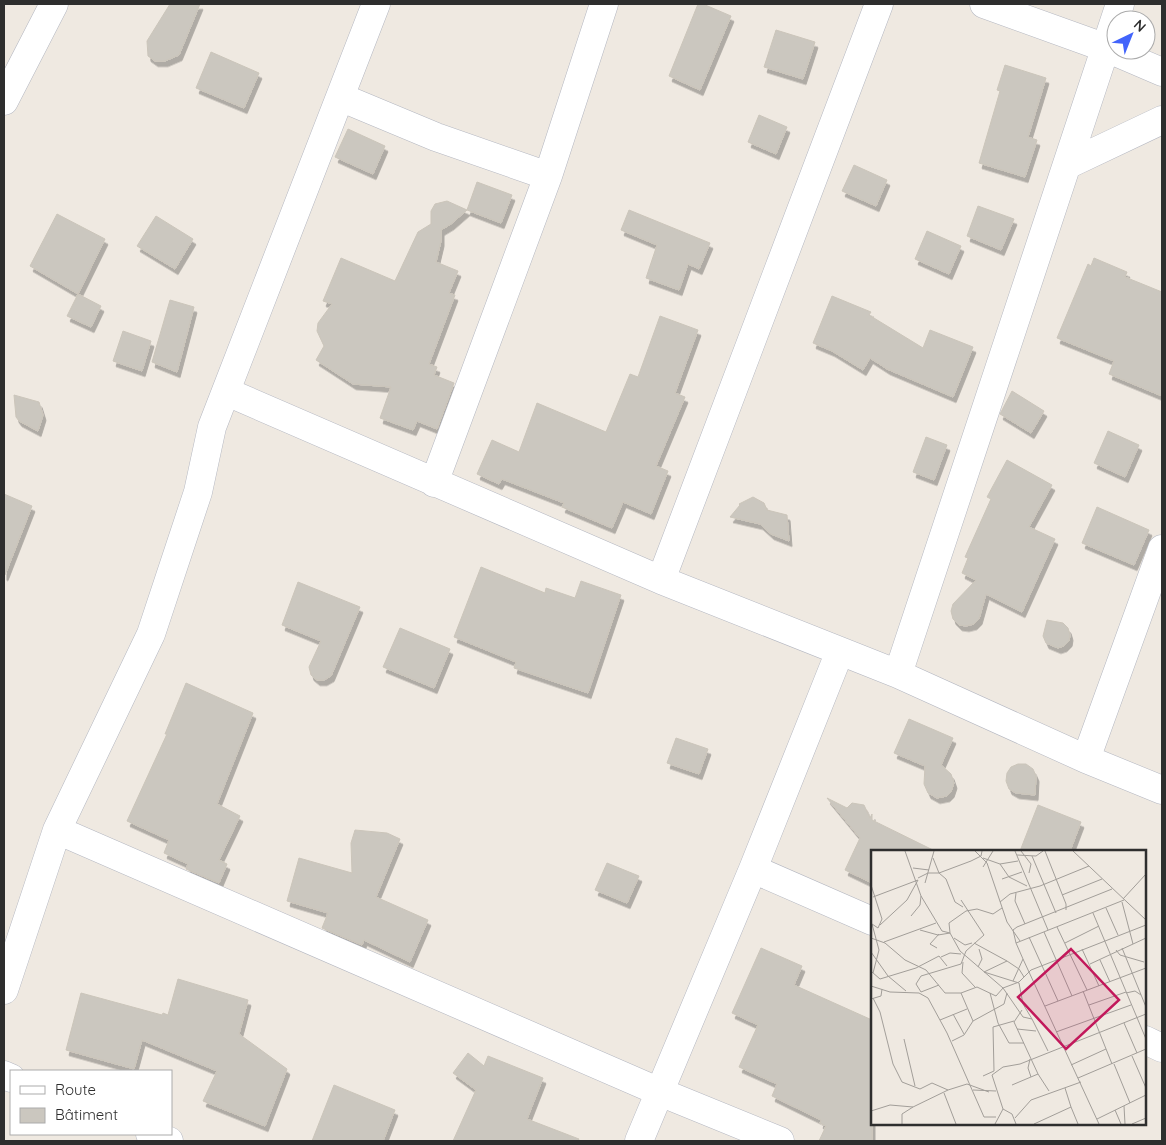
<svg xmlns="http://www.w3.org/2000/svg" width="1166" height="1145" viewBox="0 0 1166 1145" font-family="Quicksand,sans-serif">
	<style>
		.building { fill: #cbc7bf; stroke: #cbc5ba; filter: url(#shadow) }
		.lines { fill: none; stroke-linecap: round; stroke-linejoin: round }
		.minor-casing { stroke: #b4b7c1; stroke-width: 29 }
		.minor { stroke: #fff; stroke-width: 28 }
		.inset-road { fill: none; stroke: #a29e99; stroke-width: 1 }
		.view { fill: #c2185b; fill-opacity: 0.15; stroke: #c2185b; stroke-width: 2.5 }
		.inset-edge { fill: none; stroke: #2e2e2e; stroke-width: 2.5 }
	</style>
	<defs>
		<filter id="shadow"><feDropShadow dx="3" dy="5.5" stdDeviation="0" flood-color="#0004"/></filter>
	</defs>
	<rect width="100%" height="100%" fill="#efe9e1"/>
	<path class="building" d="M170,4H200L179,55L165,61H155L148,56L147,41Z
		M698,4H703L731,16L700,90L669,76Z
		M776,30L815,42L803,79L764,67Z
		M211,52L259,73L244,108L196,88Z
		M1005,65L1046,78L1028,137L1037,140L1025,177L979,163L1000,91L997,90Z
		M759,115L787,127L776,154L748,142Z
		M348,129L385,146L373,174L335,157Z
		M854,165L887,180L876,206L842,191Z
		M477,182L512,195L501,223L467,210L451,224L441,230V241L436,262L458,271L449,293L455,295L429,364L437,367L434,375L454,383L437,429L417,421L413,430L380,418L391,387L353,384L316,360L324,346L317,331L318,323L332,304L323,301L341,258L395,281L418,232L431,224V211L435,204L447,201L467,210Z
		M978,206L1014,219L1001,250L967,236Z
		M629,210L710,243L699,269L688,264L679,290L646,278L657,245L621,230Z
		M57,214L105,239L78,294L30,266Z
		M156,216L193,239L175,269L137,246Z
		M927,231L961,246L949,274L915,259Z
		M1094,258L1127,272L1125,277L1162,292V396L1109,374L1114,361L1057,338L1088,264L1091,266Z
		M78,294L101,306L91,327L67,316Z
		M832,296L871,312L869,315L923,348L930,330L973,347L953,397L887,369L870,358L863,370L832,351L813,343Z
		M170,300L194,307L177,372L152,362Z
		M660,316L698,330L675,393L685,397L656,466L668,471L651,514L623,502L612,528L562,507L564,503L502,479L499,484L477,474L492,440L519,452L537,403L606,432L630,374L638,377Z
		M123,331L151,341L142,371L113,361Z
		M1012,391L1044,411L1031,433L1000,414Z
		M14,395L39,402L43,415L38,431L19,421L16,417Z
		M1108,431L1139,445L1125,477L1094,463Z
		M926,437L947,445L934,480L913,472Z
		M1007,460L1052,485L1029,527L1055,539L1022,612L986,594L979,619L974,624L966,626L959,625L953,619L951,611L953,604L976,580L962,573L968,558L965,557L991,499L987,497Z
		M4,494L32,506L5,575H4Z
		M753,497L764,503L767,510L787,515L789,541L771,534L760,524L730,517L740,505L739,504Z
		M1097,507L1149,530L1134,565L1082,543Z
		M481,567L545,593L546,588L575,598L581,581L621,595L588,693L514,668L516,662L454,637Z
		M298,582L360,607L331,676L324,680H317L311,675L309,667L321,641L282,625Z
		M1047,620L1063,623L1068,628L1070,635L1069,641L1064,646L1058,648L1046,643L1043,636Z
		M400,628L450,649L434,688L383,667Z
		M186,683L253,713L217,804L240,816L219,860L227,864L219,883L186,869L188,864L164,853L169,840L127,821L167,734H165Z
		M909,719L953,738L941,765L951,774L954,783L951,792L947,796L937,798L928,793L924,784L925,766L894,753Z
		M676,738L708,749L699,774L667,763Z
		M1018,764H1026L1033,769L1036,776L1035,795L1016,793L1009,789L1006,781L1007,773L1011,767Z
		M827,798L847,808L852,803L864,805L870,818L872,814V820L935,851H872V883L845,870L860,838Z
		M1038,805L1081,822L1070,851H1020Z
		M355,830L387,833L400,839L376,897L428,920L410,962L364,940L362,945L322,928L328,913L287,901L299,858L352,873L351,843Z
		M607,863L639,876L627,903L595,890Z
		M761,948L802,966L794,985L872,1020V1141H819L826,1126L820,1123L821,1120L772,1096L777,1084L739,1067L758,1025L732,1013Z
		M178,979L248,1000L239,1034L287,1069L265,1126L203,1101L217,1071L142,1040L134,1069L66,1050L81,993L162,1015L163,1013L168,1015Z
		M468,1053L484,1066L488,1056L543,1078L527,1119L579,1139L578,1141H453L476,1090L453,1073Z
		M334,1085L395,1110L383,1141H312Z"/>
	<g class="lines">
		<g class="minor-casing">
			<path id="minor" d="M984,4L1106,48L1162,72
				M340,97L436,137L548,176
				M4,101L54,4
				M1067,165L1162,120
				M227,392L661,580L898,674L1086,759L1162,790
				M434,483L548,176L604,4
				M661,580L879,4
				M898,674L1120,4
				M1086,759L1162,549
				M57,830L660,1092L780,1141
				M753,869L872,921
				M4,990L57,830L151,634L198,492L212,427L376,4
				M1145,1040L1162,1048
				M4,1075L11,1078
				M150,1134L169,1141
				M639,1141L753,869L840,651"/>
		</g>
		<use href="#minor" class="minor"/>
	</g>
	<g transform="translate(871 850)">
		<rect width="275" height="275" fill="#efe9e1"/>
		<path class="inset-road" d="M34,1L50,46L71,81L79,83L89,101L132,138L152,167L161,169L177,201M104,1L116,13L136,72L149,91M144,1L177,80M150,1L160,14L158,23M174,1L195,54V60M202,1L275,70M146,5L165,6L172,1M161,6L185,63M62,8L68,23L100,11L110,6L111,1M112,8L129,14L147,11M129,14L138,27L156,36M112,17L122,1M42,18L58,20M47,28L57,23H68L75,29L84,52L92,57M131,29L151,22M54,33L63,1M0,35L11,69L7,78L1,74L8,100L2,123M145,43L144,51L154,74M191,45L231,29M2,47L47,30M252,49L275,24M129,52L139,44L169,36L218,16M251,52L262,94M235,58L247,85M222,63L275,189M40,66L49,55L50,46M9,75L36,50L47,30M186,77L216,140M49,80L67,85L79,83L78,73L95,61L106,59L122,64L131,58M173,82L201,146M158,87L187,151M0,88L14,93L34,110L55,120L74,143H90L106,137L125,146L132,138L148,132L160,120L275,75M83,88L94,95L101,93M13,92L65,73M103,93L136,111M145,93L142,80L146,77L241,39M194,93L228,76M66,98L59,94L68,84M251,98L275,157M211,99L228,136M245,100L249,105L273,112M0,102L17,126L35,141M70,107L79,103L90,104M152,109L228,274M229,110L239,132M92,112L91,123L104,137M219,114L275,88M107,117L111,109L108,99M1,122L9,129L45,118L68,106L76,116M153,127L148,119L136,111L113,122L148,133L152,154L161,169M142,131L152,109L145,93L253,50M68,135L50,142L45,134L50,126L90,114L95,101L113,85L90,50M0,136L19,142L48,143L57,148L76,183L113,267H125M212,141L241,214M90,143L102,171M119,143L127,173L138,193H153M255,143L264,141L270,145M2,148L9,162L22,214L31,232L49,239L61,233L77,240L96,234L118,242M0,149L10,146L11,139M218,155L255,142M174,156L275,118M151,160L143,172L167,224L178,241M82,164L93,184M69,170L96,159M253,173L266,203M146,179L165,181M185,182L260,155M33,189L44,236M81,191L93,185L102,171L133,154L136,143M261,206L275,238M159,209L157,218L160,227M243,214L259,253M200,215L235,199M112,226L123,221L122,177L143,171M207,228L275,199M141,235L167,224M102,240L125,241M73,243L85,274M253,256L254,274M200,257L207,274M244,260L250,274M0,261L19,255L42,257L77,240M144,268L160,250L210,232M226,269L275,245M31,274V264L42,257M124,274L132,259M145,274L141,264L132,259L121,225L132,217L149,214L275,164M163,274L200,257L194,238M261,274L275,268"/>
		<path class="view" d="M200,99L248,150L195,199L147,147Z"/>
		<rect width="275" height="275" class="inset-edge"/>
	</g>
	<rect width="1166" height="1145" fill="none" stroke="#2e2e2e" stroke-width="10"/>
	<rect x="10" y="1070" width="162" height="65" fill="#ffffff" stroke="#ababab"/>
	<rect x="20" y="1086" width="25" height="8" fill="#ffffff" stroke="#ababab"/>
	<text x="55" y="1095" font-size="15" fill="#2e2e2e">Route</text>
	<rect x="20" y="1108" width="25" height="15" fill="#cbc7bf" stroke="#ababab"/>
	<text x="55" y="1120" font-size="15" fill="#2e2e2e">Bâtiment</text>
	<g transform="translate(1131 35) rotate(43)"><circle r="24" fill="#ffffff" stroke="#ababab"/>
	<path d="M0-4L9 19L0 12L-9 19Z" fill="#4264fb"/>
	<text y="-8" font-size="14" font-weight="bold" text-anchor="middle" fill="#2e2e2e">N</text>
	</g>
</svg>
